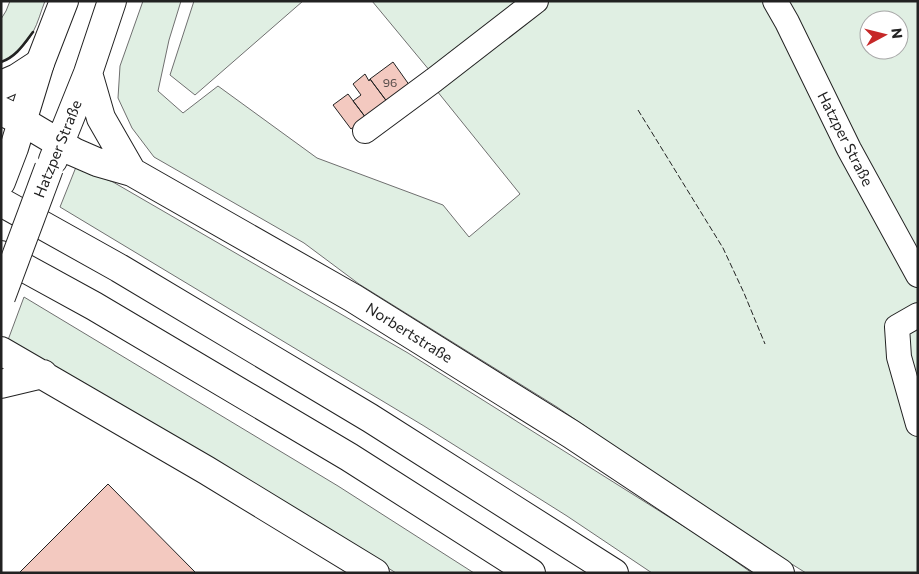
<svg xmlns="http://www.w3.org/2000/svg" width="919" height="574" viewBox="0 0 919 574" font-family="Commissioner,sans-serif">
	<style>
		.green { fill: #e0efe3; stroke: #6f6f6f; fill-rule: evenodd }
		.building { fill: #f3c9c0; stroke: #222 }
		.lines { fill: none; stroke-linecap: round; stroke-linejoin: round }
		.minor-casing { stroke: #222; stroke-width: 26 }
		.major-casing { stroke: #222; stroke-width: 30 }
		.highway-casing { stroke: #222; stroke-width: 30 }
		.minor { stroke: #fff; stroke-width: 24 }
		.major { stroke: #fff; stroke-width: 28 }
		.highway { stroke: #fff; stroke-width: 28 }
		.major-bridge-casing { stroke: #222; stroke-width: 30; stroke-linecap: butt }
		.major-bridge { stroke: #fff; stroke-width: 28 }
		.fence { stroke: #222; stroke-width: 1; stroke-dasharray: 6 2.5; stroke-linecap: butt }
		.wall { stroke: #222; stroke-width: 2.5 }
		.labels { text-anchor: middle; stroke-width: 4; stroke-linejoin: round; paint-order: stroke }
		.number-label { font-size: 12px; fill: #564c4a }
		.street-label { font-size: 15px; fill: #222; stroke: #fff }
	</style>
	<rect width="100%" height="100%" fill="#fff"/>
	<path class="green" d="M10,1H45C41,11 38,23 33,32C27,44 14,58 1,62V19L6,11Z
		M143,1H181L169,40L158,91L183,113L218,86L317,158L443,205L469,237L520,194L437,91L430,71L372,1H918V573H806L731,526L557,407L359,284L304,243L154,157L132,128L118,98L120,66ZM869,20H899V50H869Z
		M194,1H303L195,95L170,75Z
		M76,167L113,182L408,353L704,539L752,573H652L567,516L424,426L60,207Z
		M24,297L338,486L474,573H396L288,504L8,340Z"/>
	<path class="building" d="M393,62L410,86L388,103L370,79Z
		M365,74L369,81L370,79L388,103L366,118L353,101L361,95L353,84Z
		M348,94L366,118L351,129L333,105Z
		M108,484L196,573H19Z"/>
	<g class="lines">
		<g class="minor-casing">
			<path id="minor" d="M775,1L787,22L849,149L918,275
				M365,131L434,80L536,1
				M918,315L897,327L899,357L918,424"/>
		</g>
		<g class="major-casing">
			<path id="major" d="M88,73L101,118L132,172
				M22,121L74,152L97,162L132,172L353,298L571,434L780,573
				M53,160L88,73L112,1
				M1,182L14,148L40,63L64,1
				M1,351L206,470L375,573
				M1,384L43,374"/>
		</g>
		<g class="highway-casing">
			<path id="highway" d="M1,85L17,78L40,63
				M1,111L22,121
				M1,202L119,268L370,418L614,573
				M1,255L94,306L349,457L531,573"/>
		</g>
		<use href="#minor" class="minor"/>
		<use href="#major" class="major"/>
		<use href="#highway" class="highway"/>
		<g class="major-bridge-casing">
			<path id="major-bridge" d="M1,297L49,168"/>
		</g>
		<use href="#major-bridge" class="major-bridge"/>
		<path class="fence" d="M638,110L723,248L744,293L765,344"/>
		<path class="wall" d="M1,62C16,57 24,44 33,32"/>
	</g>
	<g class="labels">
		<g class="number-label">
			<text x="390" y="87">96</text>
		</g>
		<g class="street-label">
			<text transform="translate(845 139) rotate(63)" y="5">Hatzper Straße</text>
			<text transform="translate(58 149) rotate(-68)" y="5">Hatzper Straße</text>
			<text transform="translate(409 333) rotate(32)" y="5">Norbertstraße</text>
		</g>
	</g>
	<rect width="919" height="574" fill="none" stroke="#222222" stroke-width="5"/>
	<g transform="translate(884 35) rotate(83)"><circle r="24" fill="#ffffff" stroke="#a7a7a7"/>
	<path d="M0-4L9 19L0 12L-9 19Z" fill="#c62828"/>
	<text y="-8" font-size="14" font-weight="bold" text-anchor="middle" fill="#222222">N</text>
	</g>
</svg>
